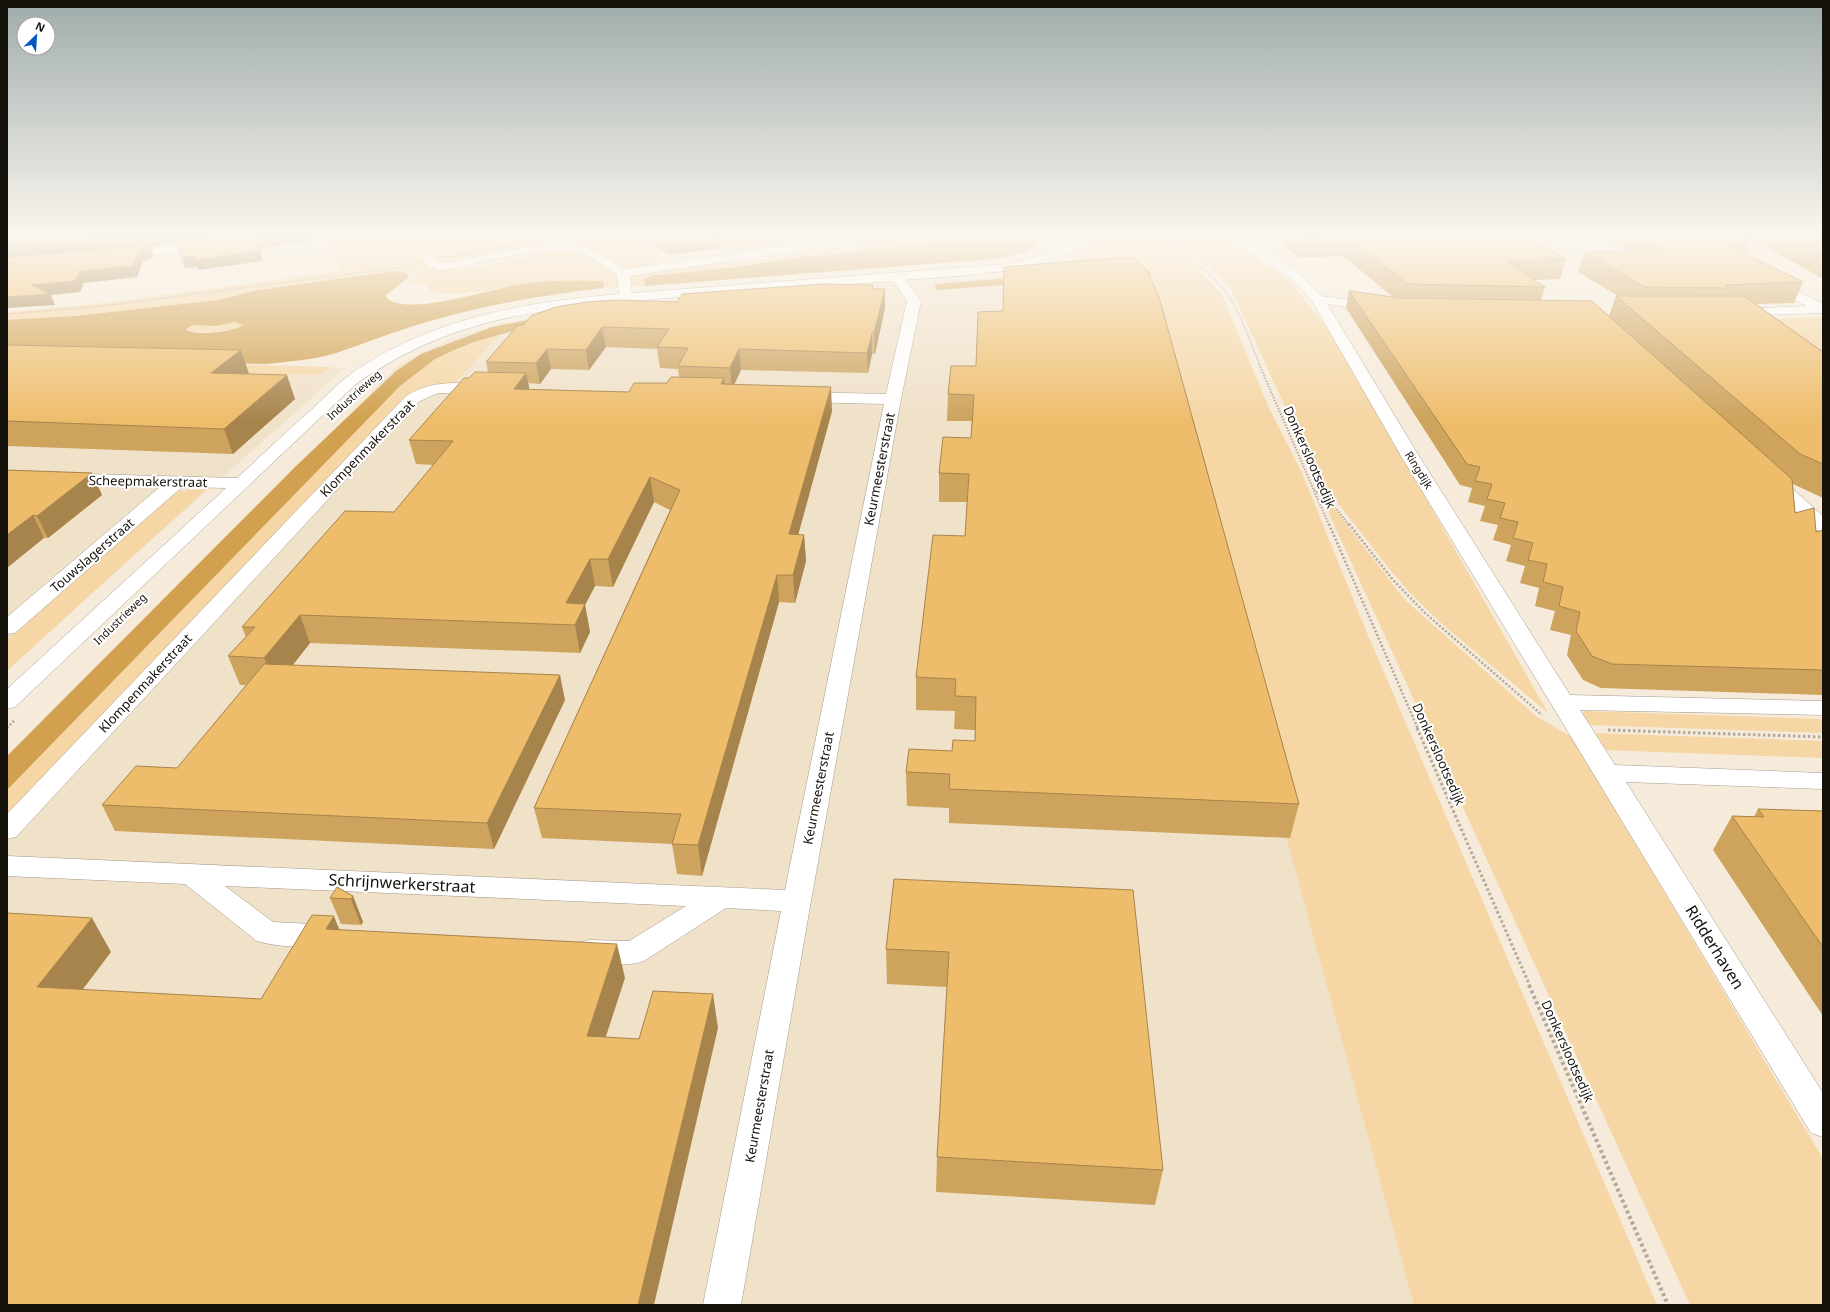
<svg xmlns="http://www.w3.org/2000/svg" width="1830" height="1312" viewBox="0 0 1830 1312" font-family="'Noto Sans',sans-serif">
	<style>
		.built { fill: #f0e1c9 }
		.green { fill: #f5d6a4; fill-rule: evenodd }
		.water { fill: #d1a14f; fill-rule: evenodd }
		.lines { fill: none; stroke-linecap: round; stroke-linejoin: round }
		.minor-casing { stroke: #a59b8b; stroke-width: 1 }
		.path-far4 { stroke: #b2a99b; stroke-width: 1.5; stroke-dasharray: 1 1; stroke-linecap: butt }
		.path-far3 { stroke: #b2a99b; stroke-width: 2; stroke-dasharray: 1.5 1.5; stroke-linecap: butt }
		.path-far2 { stroke: #b2a99b; stroke-width: 2.5; stroke-dasharray: 2 2; stroke-linecap: butt }
		.path-far1 { stroke: #b2a99b; stroke-width: 3; stroke-dasharray: 2.5 2.5; stroke-linecap: butt }
		.path { stroke: #b2a99b; stroke-width: 4; stroke-dasharray: 3 3; stroke-linecap: butt }
		.minor { fill: #fff; fill-rule: evenodd }
		.wall { fill: #cda35d; fill-rule: evenodd }
		.shaded-wall { fill: #a7844c }
		.building { fill: #eebd6c; stroke: #a7844c }
		.labels { text-anchor: middle; stroke-width: 4; stroke-linejoin: round; paint-order: stroke }
		.far-street-label { font-size: 11px; fill: #15110b; stroke: #fff }
		.street-label { font-size: 13px; fill: #15110b; stroke: #fff }
		.near-street-label { font-size: 16px; fill: #15110b; stroke: #fff }
	</style>
	<rect width="100%" height="100%" fill="#f6ebda"/>
	<path class="built" d="M1183,271L1544,1305H7V762L398,365L449,339L499,324L602,307L900,281Z
		M7,359L345,368L7,669Z"/>
	<path class="green" d="M324,237H548L446,256V259L564,237H659L644,240L665,260L649,263L654,267L728,261L731,264L865,244L867,245L921,237H958L891,248L793,258L644,279L645,286L603,288L604,281C579,280 555,280 530,283C506,285 450,301 429,290L427,284H408L419,274L388,272L253,291L218,300L75,316L7,320V312L103,303L341,271ZM533,254L535,256L457,270L455,268Z
		M713,237H820L728,251Z
		M1096,237H1154L1192,263L1221,293L1270,410L1302,473L1367,633L1657,1305H1414L1133,275L1152,274L1145,268L984,280C1015,272 1085,274 1096,237Z
		M1165,237H1219L1266,265L1290,281L1334,337L1548,713L1441,623L1410,593L1391,571L1305,461L1287,411L1230,287L1211,269Z
		M1823,317V386L1741,320Z
		M234,322L243,325C232,332 198,335 186,330C192,322 203,326 211,326C219,326 227,324 234,322Z
		M500,334L453,385H433L7,822V790L400,386L435,359L474,342Z
		M126,361L331,367L319,375L249,374Z
		M191,490H205L7,671V640L169,498L175,493Z
		M1326,507L1334,508L1405,600L1537,717L1572,737L1823,1159V1305H1690Z
		M1584,711L1823,719V733L1587,725L1582,718Z
		M1592,733L1823,741V758L1603,750Z"/>
	<path class="water" d="M548,237H564L448,258H441Z
		M958,237H1044C1030,256 1001,258 980,260L645,286L644,279L651,276L727,268L793,258L891,248Z
		M1749,237H1823V279L1758,242Z
		M1145,268L1153,274L936,290L935,284Z
		M394,271L406,273L409,277L386,295L387,298C409,318 497,286 528,283C553,280 579,280 604,281L603,288C545,295 490,304 434,320C400,329 369,342 336,353C314,360 291,361 268,364L7,358V320L75,316L218,300L253,291ZM234,322L243,325C233,332 197,336 186,330C192,322 203,326 211,326C219,326 227,324 234,322Z
		M874,288L878,295L527,327L474,342L452,351L435,359L400,386L7,790V756L295,467L396,371L421,354L492,327L549,316L617,307Z"/>
	<g class="lines">
		<g class="minor-casing">
			<path id="minor" d="M847,237L853,241L851,243L630,276L632,293L1007,264L1050,253L1068,240L1069,237H1081C1074,274 936,277 905,280L921,301L901,399L811,901L741,1305H703L781,911L726,908L644,961C625,967 598,965 579,959L574,951L579,943L589,940L629,941L686,906L225,886L273,922L329,925L339,928L343,936L339,944C321,950 275,947 257,941L185,884L7,876V856L785,890L884,404L801,402L795,400L793,397L795,394L801,392L886,394L907,301L893,281C822,286 752,292 682,297C560,307 460,311 356,384L15,707L7,709V689L226,488L182,487L15,633L7,634V617L161,486L7,482V472L237,478C262,455 286,432 311,410C323,399 334,387 347,377C425,319 524,302 619,294L617,275C604,267 591,256 577,252C546,245 474,264 440,271L428,266L421,258L423,255H431L442,263L533,246L569,244L590,249L625,269Z
				M1226,237H1241L1278,258L1299,273L1321,296L1382,304L1384,307L1382,310L1377,311L1327,304L1419,456L1570,695L1823,701V715L1580,710L1615,765L1823,773V789L1626,782L1823,1093V1137L1811,1133L1401,456L1312,301L1291,279Z
				M209,241L213,242L215,245L213,248L122,259L116,255L122,251Z
				M1772,278L1823,304V313L1732,316L1730,313L1732,310L1737,309L1806,306L1767,285L1766,282Z
				M456,383L490,386L493,389L490,392L485,394L438,393L418,402L16,837L7,839V814L406,396C422,386 438,383 456,383Z
				M1772,475L1778,476L1823,516V532L1816,530L1766,484L1763,480L1766,476Z"/>
		</g>
		<path class="path-far4" d="M384,237L387,243L409,255
			M1157,237C1184,255 1216,274 1233,303C1244,322 1251,345 1260,365
			M621,251L647,247L652,252
			M7,314L95,307L412,266"/>
		<path class="path-far3" d="M1259,364L1329,525
			M1314,490L1330,501L1349,525"/>
		<path class="path-far2" d="M1329,524L1418,729
			M1349,524L1393,580L1425,613L1542,715
			M7,728L14,721"/>
		<path class="path-far1" d="M1417,728L1530,986
			M1608,730L1823,737"/>
		<path class="path" d="M1529,985L1668,1305"/>
		<use href="#minor" class="minor"/>
	</g>
	<path class="wall" d="M647,237L719,238L720,248L668,255L663,251H660Z
		M1275,237H1529L1566,259L1560,279L1535,280L1545,287L1541,300L1609,316L1616,296H1618L1578,272L1585,252L1626,251L1601,237H1748L1752,239L1746,254L1803,282L1794,303L1756,304L1823,352V498L1793,484L1795,513L1816,532L1823,530V695L1601,688L1583,680L1567,655L1571,635L1550,630L1555,611L1535,606L1539,588L1520,583L1525,566L1506,561L1511,545L1493,540L1498,525L1480,521L1485,506L1468,502L1472,488L1460,485L1346,308L1349,291L1393,297L1343,256L1299,258Z
		M1004,267L1299,804L1290,838L949,823V808L907,806L906,772L975,741V730L954,729L955,711L916,710V677L965,536L967,502H939V473L971,438L972,421H947L948,394L976,366L1003,311Z
		M873,289L885,308L875,354H872L868,373L741,370L734,385L832,411L798,535H804L806,561L795,603L779,602L702,876L677,874L672,844L542,838L534,808L670,510L654,502L613,587L595,586L585,605L590,632L580,653L310,643L293,665L565,700L494,849L115,831L102,805L177,768L246,685H240L228,656L246,637L242,627L394,512L434,465L416,464L409,440L488,372L486,362L523,325L677,302ZM606,347L657,349L660,368L678,369L679,377L667,383L629,392L529,389L528,383L540,384L551,369L589,370Z
		M7,345L241,350L249,374H248L295,399L233,454L7,446Z
		M7,470L92,473L102,495L48,538H44Z
		M1758,809L1823,811V1016L1713,850L1732,816L1754,817Z
		M894,879L1163,1170L1155,1205L936,1192L937,1157L947,987L887,984L886,949Z
		M353,896L363,922L361,925L341,924L330,898Z"/>
	<path class="shaded-wall" d="M126,237H225L150,246L154,257L143,261L137,277L84,283L80,292L51,295L55,305L7,308V297L32,285L7,257V246Z
		M259,237H312L313,241L260,248L263,261L198,270L197,267L185,268L181,258L194,256Z
		M719,238L720,248L668,255L666,245Z
		M659,241H662L663,251H660Z
		M885,289V308L875,354L874,333Z
		M602,327L606,347L589,370L586,350Z
		M872,333V354L868,373L867,353Z
		M547,349L551,369L540,384L536,363Z
		M739,349L741,370L732,389L730,368Z
		M241,350L249,374L220,397L211,373Z
		M526,373L531,396L514,389Z
		M287,375L295,399L233,454L224,429Z
		M724,378L726,401L721,384Z
		M831,387L832,411L791,561L789,534Z
		M92,473L102,495L48,538L37,516Z
		M650,477L654,502L613,587L608,559Z
		M33,515L44,538L7,568V535Z
		M804,535L806,561L795,603L793,575Z
		M590,559L595,586L585,605L590,632L580,653L575,625L566,603Z
		M777,575L779,602L702,876L698,845Z
		M300,615L310,643L276,686L264,658Z
		M560,675L565,700L494,849L487,823Z
		M353,896L363,922L361,925L351,899Z
		M334,916L347,950L326,929Z
		M92,918L111,952L59,1021L37,987Z
		M617,944L625,978L595,1070L587,1036Z
		M713,994L718,1028L654,1305H638Z"/>
	<path class="building" d="M7,237H126L7,246Z
		M225,237H259L256,238L260,251L195,260L194,256L181,258L179,243Z
		M655,237H718L719,238L666,245L662,241H659Z
		M1300,237H1341L1302,239Z
		M1347,237H1529L1566,259L1507,262L1545,287L1408,284Z
		M1643,237H1748L1752,239L1719,241L1803,282L1725,285L1729,288L1644,287L1585,252L1666,249Z
		M150,246L139,250L133,266L80,271L75,281L32,285L50,294L7,297V257Z
		M1115,258H1135L1148,273L1159,297L1299,804L949,789L950,774L906,772L909,749L952,751L953,740L975,741L976,697L955,696L956,679L916,677L933,535L965,536L969,474L939,473L943,437L971,438L974,395L948,394L951,366H976L978,312L1003,311L1004,267Z
		M823,284L873,285L872,289H885L874,333H872L867,353L739,349L730,368L678,366L688,348L657,347L669,329L602,327L586,350L547,349L536,363L486,362L518,325H523L531,316L556,307L586,302L616,300L677,302L682,294Z
		M1349,291L1401,298L1592,301L1792,479L1795,513L1814,508L1816,532L1823,530V670L1612,664L1592,656L1576,631L1580,612L1559,606L1563,587L1543,582L1547,564L1528,560L1533,543L1513,538L1518,522L1500,518L1505,503L1487,499L1492,484L1475,481L1480,467L1467,464Z
		M1616,296H1744L1823,352V464L1800,454Z
		M7,345L241,350L211,373L287,375L224,429L7,421Z
		M475,372L526,373L514,389L629,392L634,383H667L671,377L724,378L721,384L831,387L789,534L804,535L793,575H777L698,845L672,844L681,814L534,808L680,490L650,477L608,559H590L566,603L585,604L575,625L300,615L264,658L228,656L255,627H242L345,511L394,512L453,441L409,440L464,378H469Z
		M7,470L92,473L37,516L33,515L7,535Z
		M264,664L560,675L487,823L102,805L136,766L177,768Z
		M1758,809L1823,811V947L1732,816L1764,817Z
		M894,879L1133,890L1163,1170L937,1157L949,952L886,949Z
		M337,887L353,896L351,899L330,898Z
		M7,913L92,918L37,987L261,999L312,915L334,916L326,929L617,944L587,1036L639,1039L653,991L713,994L638,1305H7Z"/>
	<linearGradient id="sky" x2="0" y2="1"><stop stop-color="#9facab"/><stop offset="0.56" stop-color="#fbf6ee"/><stop offset="1" stop-color="#fbf6ee" stop-opacity="0"/></linearGradient>
	<rect width="1830" height="421" fill="url(#sky)"/>
	<g class="labels">
		<g class="far-street-label">
			<text transform="translate(354 395) rotate(-42)" y="4">Industrieweg</text>
			<text transform="translate(1419 470) rotate(58)" y="4">Ringdijk</text>
			<text transform="translate(120 619) rotate(-44)" y="4">Industrieweg</text>
		</g>
		<g class="street-label">
			<text transform="translate(367 448) rotate(-46)" y="5">Klompenmakerstraat</text>
			<text transform="translate(1310 457) rotate(66)" y="5">Donkerslootsedijk</text>
			<text transform="translate(879 469) rotate(-79)" y="5">Keurmeesterstraat</text>
			<text transform="translate(148 481) rotate(1)" y="5">Scheepmakerstraat</text>
			<text transform="translate(92 555) rotate(-41)" y="5">Touwslagerstraat</text>
			<text transform="translate(145 683) rotate(-47)" y="5">Klompenmakerstraat</text>
			<text transform="translate(1439 754) rotate(66)" y="5">Donkerslootsedijk</text>
			<text transform="translate(818 788) rotate(-79)" y="5">Keurmeesterstraat</text>
			<text transform="translate(1568 1051) rotate(66)" y="5">Donkerslootsedijk</text>
			<text transform="translate(759 1106) rotate(-80)" y="5">Keurmeesterstraat</text>
		</g>
		<g class="near-street-label">
			<text transform="translate(402 883) rotate(3)" y="6">Schrijnwerkerstraat</text>
			<text transform="translate(1715 947) rotate(58)" y="6">Ridderhaven</text>
		</g>
	</g>
	<rect width="1830" height="1312" fill="none" stroke="#15110b" stroke-width="16"/>
	<g transform="translate(36 36) rotate(25)"><circle r="19" fill="#ffffff" stroke="#a1a09d"/>
	<path d="M0-3L7 15L0 10L-7 15Z" fill="#0457c1"/>
	<text y="-6" font-size="11" font-weight="bold" text-anchor="middle" fill="#15110b">N</text>
	</g>
</svg>
